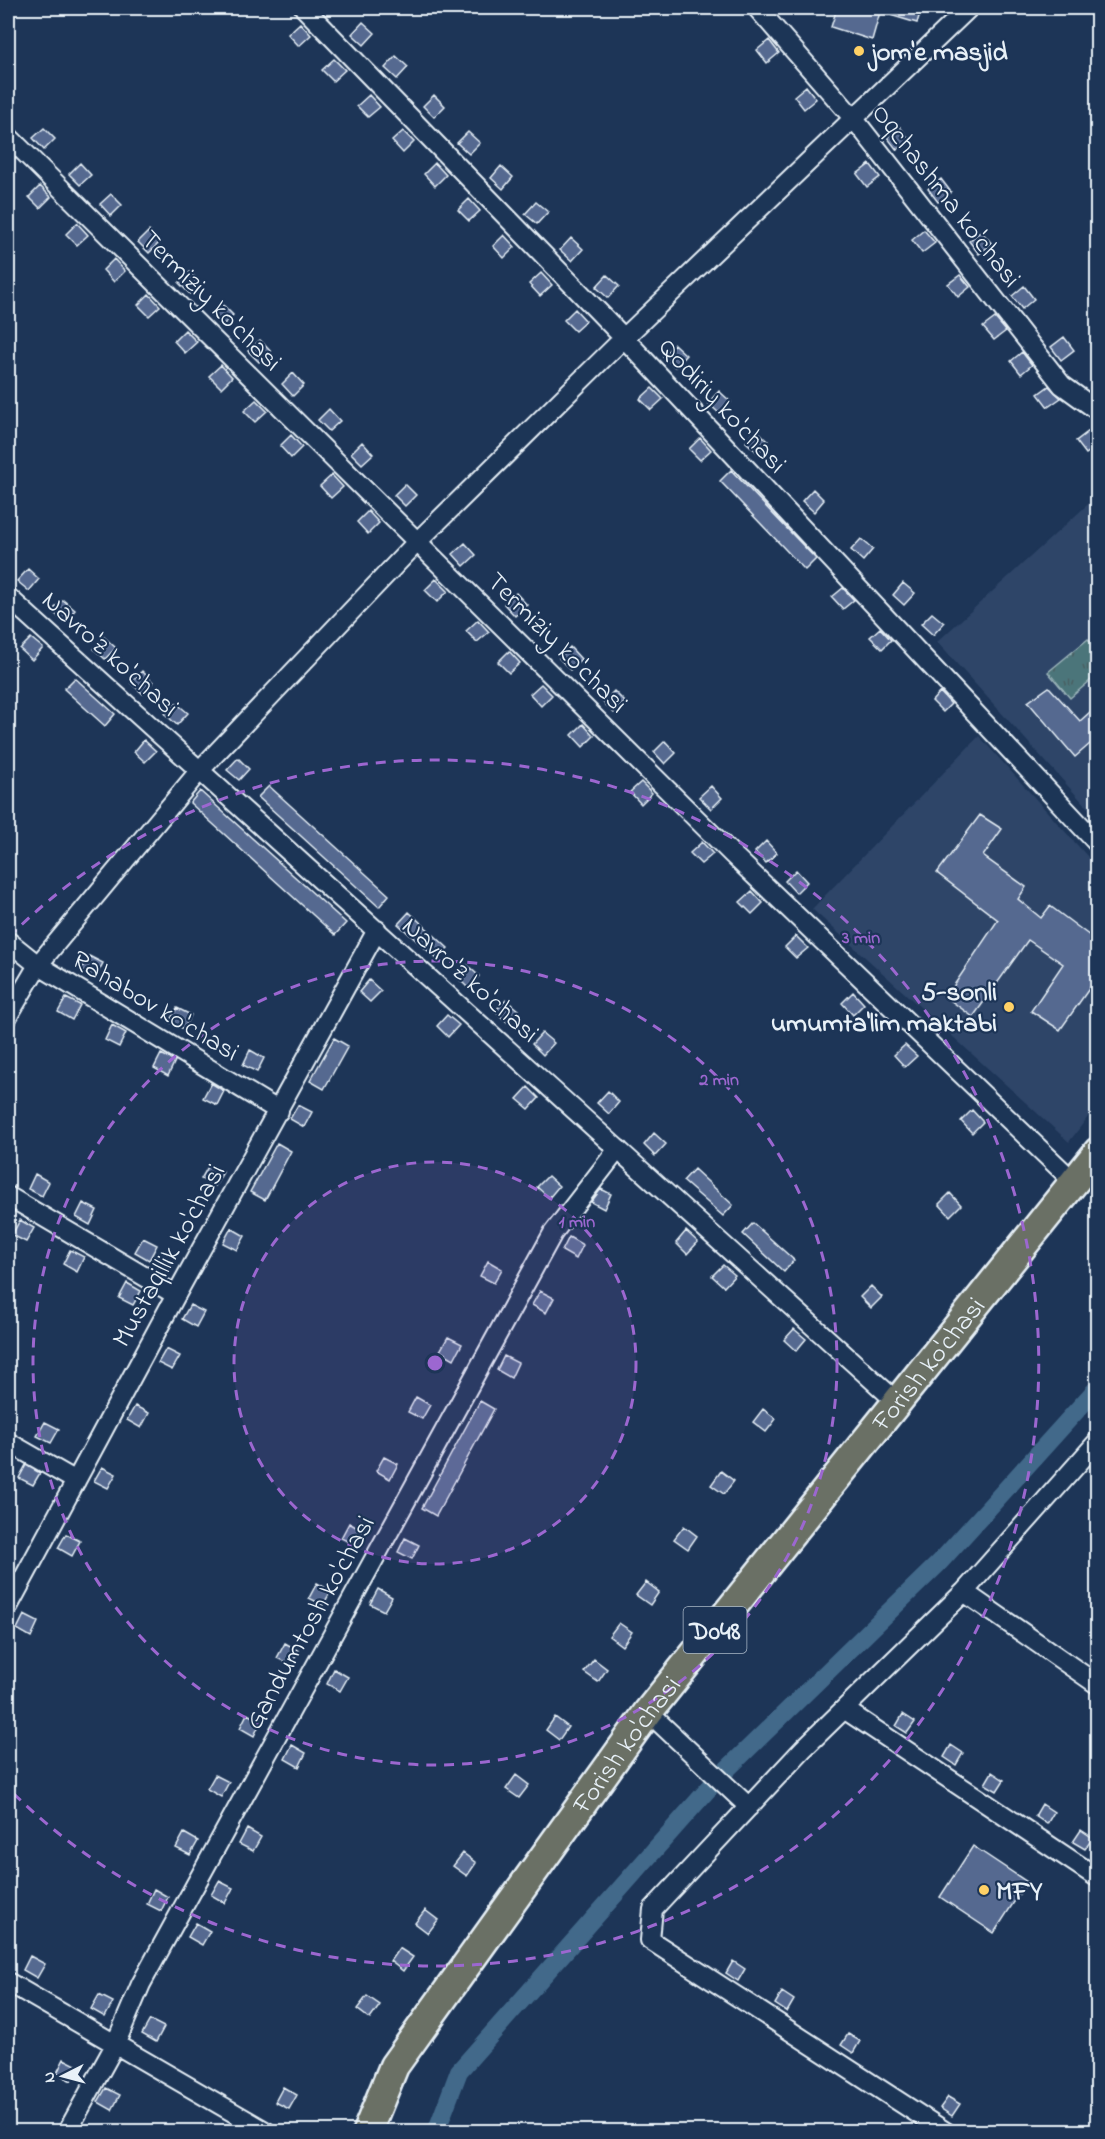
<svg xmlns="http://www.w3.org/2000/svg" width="1105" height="2139" viewBox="0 0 1105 2139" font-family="'Indie Flower',sans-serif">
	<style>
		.built { fill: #2e4568 }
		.grass { fill: url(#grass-tufts); stroke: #9ab3b9; stroke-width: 1.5 }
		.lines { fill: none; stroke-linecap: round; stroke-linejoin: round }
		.canal { stroke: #42698a; stroke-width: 18 }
		.building { fill: #556990; stroke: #e8f1f8; stroke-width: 1.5 }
		.minor-casing { stroke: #e8f1f8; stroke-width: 22 }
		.primary-casing { stroke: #e8f1f8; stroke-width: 33 }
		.minor { stroke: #1d3557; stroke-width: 18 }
		.primary { stroke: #6b7065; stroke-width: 28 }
		.ring { fill: none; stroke: #9c67d0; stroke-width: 3; stroke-dasharray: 10 8 }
		.poi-dot { fill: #ffd166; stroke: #1d3557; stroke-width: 2 }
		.labels { text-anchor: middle; stroke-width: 4.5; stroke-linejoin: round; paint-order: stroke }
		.shield { fill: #1d3557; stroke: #abb9c8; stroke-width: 1.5 }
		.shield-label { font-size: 26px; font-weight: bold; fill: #e8f1f8 }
		.poi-label { font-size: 27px; font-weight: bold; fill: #e8f1f8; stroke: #1d3557; text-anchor: start }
		.street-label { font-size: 27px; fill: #e8f1f8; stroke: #1d3557 }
		.centre { fill: #9c67d0; stroke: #1d3557; stroke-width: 3 }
		.ring-label { font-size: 18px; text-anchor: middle; font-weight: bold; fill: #9c67d0; stroke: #1d3557; stroke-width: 4.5; stroke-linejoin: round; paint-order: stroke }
	</style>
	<defs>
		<pattern id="grass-tufts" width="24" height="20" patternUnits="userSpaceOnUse" patternTransform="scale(1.5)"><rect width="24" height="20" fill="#4c757a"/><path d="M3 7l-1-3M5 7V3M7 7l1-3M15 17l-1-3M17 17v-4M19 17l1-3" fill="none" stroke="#495e62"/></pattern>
	</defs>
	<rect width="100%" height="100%" fill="#1d3557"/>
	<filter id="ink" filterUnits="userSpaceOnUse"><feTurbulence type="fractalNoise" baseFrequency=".0167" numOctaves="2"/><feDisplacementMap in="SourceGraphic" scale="12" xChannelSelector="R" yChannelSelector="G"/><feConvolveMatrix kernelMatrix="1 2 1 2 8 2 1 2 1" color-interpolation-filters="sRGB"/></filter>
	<g filter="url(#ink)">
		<path class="built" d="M1097,496V818L937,642Z
			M979,736L1097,867V1105L1069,1142L812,909Z"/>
		<path class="grass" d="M1088,639L1097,650V675L1070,698L1048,672Z"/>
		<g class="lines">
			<path class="canal" d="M436,2132L459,2071L719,1777L939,1563L1098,1387"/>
		</g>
		<path class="building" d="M837,8H913L921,10L917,23L880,12L872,40L831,27Z
			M363,22L375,33L364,45L352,34Z
			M300,23L311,35L299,46L288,34Z
			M769,40L779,53L767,63L757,50Z
			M396,56L408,67L397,79L385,68Z
			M334,59L345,70L333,81L322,70Z
			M806,86L816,99L804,109L794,96Z
			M369,95L380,107L368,117L357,106Z
			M434,95L445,106L434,117L423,106Z
			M900,127L910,140L897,150L887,137Z
			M44,128L55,139L44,150L33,138Z
			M403,131L414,142L403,153L392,141Z
			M468,132L480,143L469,154L457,143Z
			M80,163L91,175L80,185L69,174Z
			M435,163L446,175L435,186L424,174Z
			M870,164L880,177L867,187L857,174Z
			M501,166L513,177L503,189L491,178Z
			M941,179L951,192L938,202L928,189Z
			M40,186L51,197L40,208L29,197Z
			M111,194L122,205L111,216L100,204Z
			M469,199L480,211L469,221L458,210Z
			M536,202L548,212L537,224L525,214Z
			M77,223L88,235L77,245L66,234Z
			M924,230L935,243L922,253L912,240Z
			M149,231L160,242L149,253L138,242Z
			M981,231L992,244L979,254L969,241Z
			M504,235L515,247L504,258L493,246Z
			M571,238L583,249L572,261L560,250Z
			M114,259L125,271L114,282L103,270Z
			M190,272L201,284L190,294L179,283Z
			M541,273L552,285L540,296L529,284Z
			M607,275L619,286L608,298L596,287Z
			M960,275L970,287L958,297L948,284Z
			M1024,286L1034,299L1022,309L1012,296Z
			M149,294L160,306L149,316L138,305Z
			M222,304L233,315L222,326L211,315Z
			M575,309L586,321L575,331L564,320Z
			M995,318L1006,331L994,340L983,327Z
			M185,330L197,342L185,353L174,341Z
			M1064,337L1074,350L1061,360L1051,347Z
			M260,340L271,352L259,362L248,351Z
			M674,344L686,355L675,367L663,356Z
			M1022,352L1032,365L1021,374L1011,361Z
			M221,365L232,377L221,388L209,376Z
			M293,373L304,385L293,396L282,384Z
			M1049,386L1061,398L1048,407L1038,394Z
			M652,388L663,399L651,410L640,399Z
			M719,391L731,402L720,414L708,403Z
			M256,400L267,411L255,422L244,411Z
			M329,409L340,421L329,431L318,420Z
			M757,430L768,441L758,453L746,442Z
			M1089,431L1098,442V445L1086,454L1076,441Z
			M291,435L302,447L291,458L280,446Z
			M700,438L711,450L700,460L689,449Z
			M362,442L373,454L362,464L351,453Z
			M731,470L816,559L805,570L720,481Z
			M332,475L343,487L331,498L320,486Z
			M405,484L416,495L405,506L394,495Z
			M813,489L824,500L814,512L802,501Z
			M368,511L379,523L368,534L357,522Z
			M861,539L873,549L863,561L851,550Z
			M465,543L476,555L464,566L453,554Z
			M28,569L39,579L29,591L17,581Z
			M436,579L448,591L437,602L425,590Z
			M903,583L915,593L904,605L893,595Z
			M843,588L854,600L843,609L832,597Z
			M516,593L527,605L515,616L504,604Z
			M63,600L75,610L64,622L52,611Z
			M932,613L944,623L933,635L921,624Z
			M478,620L489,632L477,642L466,631Z
			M880,628L891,640L882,649L870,637Z
			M104,637L116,648L105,659L94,649Z
			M31,638L43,648L32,660L20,649Z
			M570,647L581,659L570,670L559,658Z
			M509,651L520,663L509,673L498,662Z
			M142,671L153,682L143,694L131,683Z
			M75,678L115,714L105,726L64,689Z
			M541,684L552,695L541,706L530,694Z
			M1049,687L1080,721L1098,705V737L1075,757L1028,702Z
			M614,691L625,702L614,713L603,702Z
			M940,692L951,704L943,712L932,701Z
			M176,703L188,713L177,725L165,714Z
			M583,724L594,736L583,747L572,735Z
			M144,740L156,751L145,762L134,752Z
			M665,741L676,753L665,764L654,752Z
			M238,758L249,769L239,780L227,770Z
			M641,782L652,793L641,804L630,792Z
			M269,786L389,895L379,907L258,797Z
			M711,786L722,798L711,809L699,797Z
			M200,791L346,923L335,935L190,803Z
			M980,815L1002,829L983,856L1026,887L1018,899L1041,918L1050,906L1098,942V976L1060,1030L1031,1011L1063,964L1028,940L973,1017L946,997L998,920L937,873Z
			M766,841L777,853L766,863L755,852Z
			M702,842L713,854L701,864L690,853Z
			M796,870L807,882L796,893L785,881Z
			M752,891L763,903L752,914L740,902Z
			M409,912L448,948L437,959L398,924Z
			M796,936L808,948L796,958L785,947Z
			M89,956L103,963L95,978L81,970Z
			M467,965L479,976L468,988L457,977Z
			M369,980L381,991L370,1002L359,992Z
			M853,992L864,1004L853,1015L842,1003Z
			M66,998L80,1005L72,1020L58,1012Z
			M506,1000L518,1010L507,1022L495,1011Z
			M177,1008L191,1015L184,1029L169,1022Z
			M447,1015L459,1025L448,1037L437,1026Z
			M112,1025L126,1033L119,1047L105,1040Z
			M542,1033L554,1043L543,1055L532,1044Z
			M334,1038L348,1046L324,1089L310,1081Z
			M905,1045L917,1056L905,1067L894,1055Z
			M250,1050L264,1058L257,1072L243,1065Z
			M161,1054L175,1061L168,1076L154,1068Z
			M211,1083L224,1091L217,1105L203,1098Z
			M528,1087L539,1098L529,1109L517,1099Z
			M608,1091L619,1102L609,1114L597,1103Z
			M298,1105L312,1112L304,1127L290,1119Z
			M972,1110L983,1122L972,1133L961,1121Z
			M654,1133L666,1144L655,1156L644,1145Z
			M277,1143L291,1151L265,1200L250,1192Z
			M209,1165L223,1172L215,1186L201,1179Z
			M694,1169L733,1205L723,1216L683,1181Z
			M35,1174L49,1182L42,1196L28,1189Z
			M548,1176L559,1186L549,1198L537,1187Z
			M601,1189L611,1194L604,1209L591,1202Z
			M950,1193L961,1205L950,1216L939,1204Z
			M83,1203L97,1210L90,1225L76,1217Z
			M20,1220L34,1228L26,1242L12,1235Z
			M753,1223L794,1260L784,1272L743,1234Z
			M231,1228L245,1236L237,1250L223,1243Z
			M686,1231L698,1242L687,1254L676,1243Z
			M569,1237L583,1245L576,1259L562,1251Z
			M143,1238L157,1245L149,1260L135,1252Z
			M70,1250L84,1257L77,1272L63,1264Z
			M488,1261L502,1269L494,1283L480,1276Z
			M723,1265L735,1275L724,1287L712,1276Z
			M127,1283L141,1291L133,1305L119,1298Z
			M871,1286L882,1297L871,1308L860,1297Z
			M540,1291L554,1298L546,1313L532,1305Z
			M190,1305L204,1312L196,1327L182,1319Z
			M794,1329L806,1339L796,1351L784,1340Z
			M448,1337L462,1344L454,1359L440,1351Z
			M166,1349L180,1356L172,1370L158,1363Z
			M504,1356L518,1363L511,1378L497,1370Z
			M416,1397L430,1405L422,1419L408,1412Z
			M480,1401L494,1409L436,1516L422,1508Z
			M135,1406L149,1413L141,1428L127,1420Z
			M763,1409L776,1419L766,1432L753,1422Z
			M45,1422L59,1429L51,1443L37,1436Z
			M384,1457L398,1464L390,1479L376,1471Z
			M26,1465L40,1473L33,1485L19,1478Z
			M102,1467L116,1474L108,1488L94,1481Z
			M721,1471L734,1481L724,1494L711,1485Z
			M349,1523L363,1531L355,1545L341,1538Z
			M684,1526L697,1536L688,1549L674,1539Z
			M66,1534L80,1541L72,1556L58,1548Z
			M405,1538L419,1545L412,1559L398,1552Z
			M646,1582L659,1592L650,1605L636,1595Z
			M317,1583L331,1591L323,1605L309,1598Z
			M378,1589L392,1597L384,1611L370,1604Z
			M24,1615L38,1622L31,1637L17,1629Z
			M619,1623L632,1632L622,1646L609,1636Z
			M285,1643L299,1651L291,1665L277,1658Z
			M594,1659L607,1669L598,1682L584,1672Z
			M334,1669L348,1677L340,1691L327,1684Z
			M247,1714L261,1721L254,1736L240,1728Z
			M903,1714L915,1722L907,1733L896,1726Z
			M555,1717L568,1727L559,1740L546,1730Z
			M292,1745L306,1753L299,1767L285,1759Z
			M951,1745L963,1753L956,1765L944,1757Z
			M992,1772L1004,1780L997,1791L985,1784Z
			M215,1775L229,1782L221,1797L207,1789Z
			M516,1775L529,1785L519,1798L506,1789Z
			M1042,1804L1054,1812L1047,1824L1035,1816Z
			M247,1829L261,1837L253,1851L239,1844Z
			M1081,1830L1093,1838L1085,1849L1073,1842Z
			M184,1833L198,1841L190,1855L176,1848Z
			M973,1846L1027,1882L994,1933L940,1897Z
			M463,1853L476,1863L467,1876L453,1866Z
			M219,1881L233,1888L225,1903L211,1895Z
			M154,1889L168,1897L161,1911L147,1904Z
			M425,1910L438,1920L428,1933L415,1923Z
			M196,1923L210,1931L202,1945L188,1937Z
			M399,1948L413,1957L403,1971L390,1961Z
			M30,1956L45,1964L37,1978L23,1970Z
			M733,1961L745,1969L738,1981L726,1973Z
			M782,1992L794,2000L787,2012L775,2004Z
			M99,1995L113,2002L105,2017L91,2009Z
			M367,1996L380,2005L370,2019L357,2009Z
			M150,2020L164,2027L156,2042L142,2034Z
			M848,2034L860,2041L853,2053L841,2045Z
			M64,2059L78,2066L71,2081L57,2073Z
			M283,2087L297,2095L289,2109L275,2102Z
			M106,2088L120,2095L112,2110L98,2102Z
			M948,2097L960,2104L952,2116L940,2108Z"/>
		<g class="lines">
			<g class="minor-casing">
				<path id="minor" d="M304,8L624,338L1098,844
					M757,8L854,119L1062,385L1098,411
					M8,136L732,854L1074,1182
					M8,597L898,1403
					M8,941L38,965L279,1111
					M8,1016L38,965L200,770L418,541L624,338L969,8
					M8,1196L176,1295
					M8,1442L76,1481
					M964,1592L1098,1685
					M8,1607L176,1295L377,930
					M844,1709L1098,1878
					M648,1712L749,1807
					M8,1982L267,2132
					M67,2132L115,2045L141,1984L553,1233L618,1149
					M946,2132L650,1940L653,1909L803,1749L964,1592L1098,1441"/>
			</g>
			<g class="primary-casing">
				<g id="primary">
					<path id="s1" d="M367,2132L394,2066L648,1712L1098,1152"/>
				</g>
			</g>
			<use href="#minor" class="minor"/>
			<use href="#primary" class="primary"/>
		</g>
	</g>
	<circle cx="435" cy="1363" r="201" fill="#9c67d0" fill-opacity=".12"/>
	<g class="ring">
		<circle cx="435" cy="1363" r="201"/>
		<circle cx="435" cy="1363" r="402"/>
		<path d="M9 937A603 603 0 1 1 9 1789"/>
	</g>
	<g class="poi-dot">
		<circle cx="859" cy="51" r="6"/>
		<circle cx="1009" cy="1007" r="6"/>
		<circle cx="984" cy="1890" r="6"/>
	</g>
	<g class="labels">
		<rect class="shield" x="683.5" y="1607" width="63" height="46" rx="4.5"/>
		<g class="shield-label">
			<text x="715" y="1639">D048</text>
		</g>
		<g class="poi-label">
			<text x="871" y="60">jom'e masjid</text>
			<text x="997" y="1000" text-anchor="end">5-sonli<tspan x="997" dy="31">umumta'lim maktabi</tspan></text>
			<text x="996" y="1899">MFY</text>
		</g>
		<g class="street-label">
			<text transform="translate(947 195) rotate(52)" y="9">Oqchashma ko'chasi</text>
			<text transform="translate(212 300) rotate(45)" y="9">Termiziy ko'chasi</text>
			<text transform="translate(723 405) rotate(47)" y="9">Qodiriy ko'chasi</text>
			<text transform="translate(558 642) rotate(45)" y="9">Termiziy ko'chasi</text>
			<text transform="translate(111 653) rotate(42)" y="9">Navro'z ko'chasi</text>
			<text transform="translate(471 979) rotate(42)" y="9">Navro'z ko'chasi</text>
			<text transform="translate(156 1005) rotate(31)" y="9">Rahabov ko'chasi</text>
			<text transform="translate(168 1255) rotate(-61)" y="9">Mustaqillik ko'chasi</text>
			<text dy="9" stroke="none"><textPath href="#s1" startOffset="954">Forish ko'chasi</textPath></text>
			<text transform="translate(309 1622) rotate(-61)" y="9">Gandumtosh ko'chasi</text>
			<text dy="9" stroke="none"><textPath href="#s1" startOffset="468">Forish ko'chasi</textPath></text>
		</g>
	</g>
	<circle cx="435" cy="1363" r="9" class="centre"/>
	<g class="ring-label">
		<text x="861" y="943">3 min</text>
		<text x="719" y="1085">2 min</text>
		<text x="577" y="1227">1 min</text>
	</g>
	<rect width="1105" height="2139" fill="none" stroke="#1d3557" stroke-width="30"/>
	<rect x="15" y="15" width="1075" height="2109" fill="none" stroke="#e8f1f8" stroke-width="2" filter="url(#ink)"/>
	<g transform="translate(63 2076) rotate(264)" stroke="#1d3557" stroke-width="4.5" paint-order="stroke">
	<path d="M0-4.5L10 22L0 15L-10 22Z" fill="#e8f1f8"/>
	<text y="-9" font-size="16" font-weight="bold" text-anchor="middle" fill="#e8f1f8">N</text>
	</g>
</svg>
